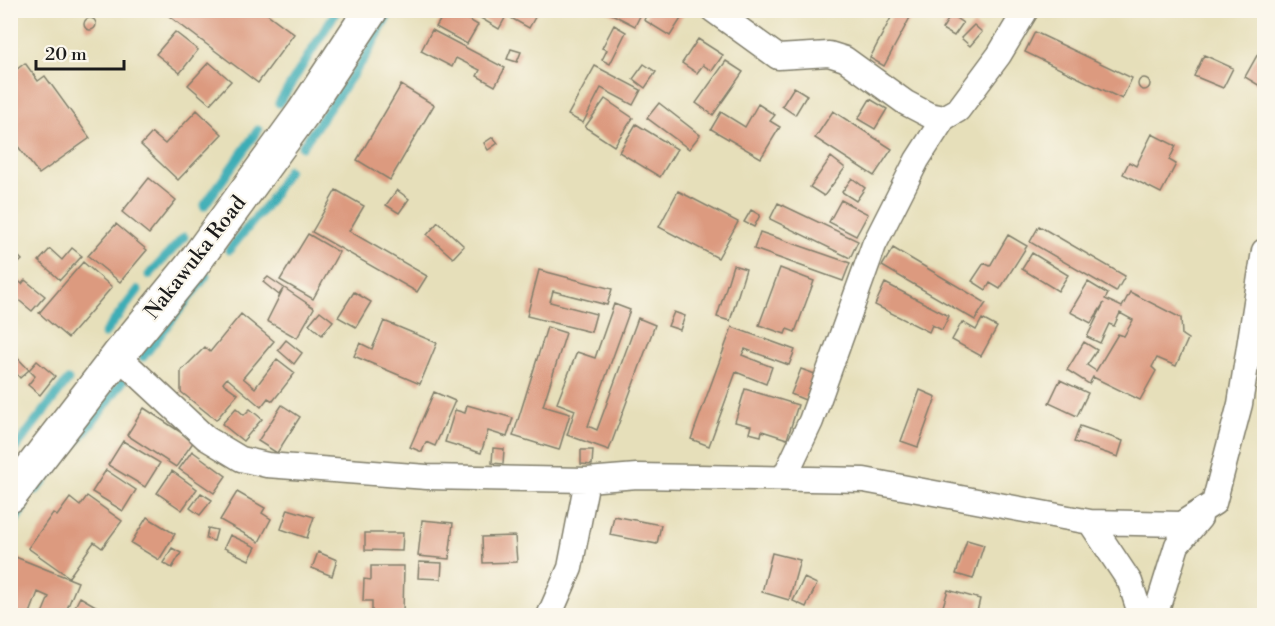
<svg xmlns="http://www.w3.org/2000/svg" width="1275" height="626" viewBox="0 0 1275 626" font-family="'Libre Bodoni',serif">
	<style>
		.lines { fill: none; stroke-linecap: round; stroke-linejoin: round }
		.stream { stroke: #3cadb6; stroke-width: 9 }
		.building { fill: #dc9a7f }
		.minor-casing { stroke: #817e6b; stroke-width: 27 }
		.secondary-casing { stroke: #817e6b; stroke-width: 36 }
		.minor { stroke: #fff; stroke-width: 24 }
		.secondary { stroke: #fff; stroke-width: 33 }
		.labels { text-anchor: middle; stroke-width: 4.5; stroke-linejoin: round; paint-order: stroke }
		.street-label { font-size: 21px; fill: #1c1c1c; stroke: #fbf7ec }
	</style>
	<rect width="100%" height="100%" fill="#fbf7ec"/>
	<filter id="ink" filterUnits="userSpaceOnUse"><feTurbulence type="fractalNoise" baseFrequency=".0167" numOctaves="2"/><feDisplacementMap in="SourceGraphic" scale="12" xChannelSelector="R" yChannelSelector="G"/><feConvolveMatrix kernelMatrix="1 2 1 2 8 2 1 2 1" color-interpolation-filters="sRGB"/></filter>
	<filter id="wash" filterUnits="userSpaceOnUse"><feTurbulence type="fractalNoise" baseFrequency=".008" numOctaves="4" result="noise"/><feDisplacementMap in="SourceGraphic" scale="24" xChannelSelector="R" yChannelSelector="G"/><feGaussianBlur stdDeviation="1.35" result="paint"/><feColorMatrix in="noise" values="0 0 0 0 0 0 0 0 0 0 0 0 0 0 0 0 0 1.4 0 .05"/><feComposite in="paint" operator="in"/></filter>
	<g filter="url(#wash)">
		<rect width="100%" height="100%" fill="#e6dfba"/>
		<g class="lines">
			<path class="stream" d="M279,103L337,10
				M302,147L366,56L391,10
				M204,206L258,130
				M229,250L269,202L288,170
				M149,275L184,237
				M104,334L138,290
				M143,357L206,276
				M10,455L68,380
				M36,490L92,423L123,381
				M10,530L23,508"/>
		</g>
		<g id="blocks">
			<path class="building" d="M161,10H262L294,34L258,83Z
				M446,10H452L478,25L467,44L436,27Z
				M467,10H492L505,18L499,29Z
				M516,10H539L529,28L511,18Z
				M604,10H643L635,26Z
				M649,10H658L665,14L667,10H678L684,14L670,36L644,20Z
				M895,10H914L884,66L870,58Z
				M951,15L963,23L954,36L942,29Z
				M84 24a6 6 0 1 1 12 0a6 6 0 1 1-12 0Z
				M614,25L626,32L610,64L602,60L607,50L602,48Z
				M974,25L982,32L970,46L961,38Z
				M432,30L505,68L495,86L477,76L480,70L456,58L452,67L421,51Z
				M175,32L198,50L180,73L156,54Z
				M1035,32L1132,78L1122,99L1025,52Z
				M698,39L723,55L712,71L703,65L697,73L682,63Z
				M1264,43V78L1260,86L1245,77Z
				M511,49L521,52L517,62L507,59Z
				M1204,55L1233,68L1223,88L1194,76Z
				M726,61L743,72L713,115L696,103Z
				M209,62L231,81L210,104L188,85Z
				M25,63L38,81L45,76L90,138L39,174L10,136V70L12,73Z
				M644,64L656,72L645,88L633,79Z
				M595,66L641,90L633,105L601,88L583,123L568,115Z
				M1138 84a6 6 0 1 1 12 0a6 6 0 1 1-12 0Z
				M401,85L434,105L390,180L357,160Z
				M794,87L807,95L795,115L782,106Z
				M605,99L633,118L614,146L585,127Z
				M870,99L887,109L875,129L858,119Z
				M659,103L700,135L689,149L647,118Z
				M758,104L775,115L770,121L780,127L761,158L711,129L721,112L745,127Z
				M197,110L222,134L178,180L141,145L152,133L165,144Z
				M833,111L892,149L874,176L815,138Z
				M636,124L677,149L660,177L619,152Z
				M1152,134L1176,146L1169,160L1176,164L1161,193L1123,174L1129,162L1136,166Z
				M493,137L498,143L488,150L484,143Z
				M831,157L845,168L824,196L810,187Z
				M149,178L176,200L149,234L122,212Z
				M852,178L865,188L856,201L842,192Z
				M336,190L364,206L349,231L427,276L417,292L312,232Z
				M397,190L409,199L399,213L386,205Z
				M678,191L738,222L718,258L659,227Z
				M841,200L868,214L856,236L829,222Z
				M778,203L858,241L850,258L770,219Z
				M751,210L760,215L754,227L744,222Z
				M438,222L464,246L453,258L427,235Z
				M116,224L147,250L120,282L88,256Z
				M1039,226L1125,276L1116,292L1030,242Z
				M760,232L850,263L843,281L754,249Z
				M308,234L339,252L313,299L280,280Z
				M1008,235L1027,246L1000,289L990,283L986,290L972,281L984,263L990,266Z
				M10,248L22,260L10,271Z
				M72,248L82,256L60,280L39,261L50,249L62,260Z
				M893,248L986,303L975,320L882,266Z
				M1032,253L1068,275L1058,291L1022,269Z
				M83,262L112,287L68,338L39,313Z
				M733,265L746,269L730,321L717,317Z
				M780,268L814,281L795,332L787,329L785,334L759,325Z
				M539,270L612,289L607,305L553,291L550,302L596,314L591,332L527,316Z
				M13,276L22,284L25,280L45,296L32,311L10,293Z
				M268,277L314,308L297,338L267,321L283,289L279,295L263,282Z
				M1088,282L1108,294L1105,299L1122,307L1130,292L1181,318L1182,335L1188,339L1176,366L1157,358L1152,367L1156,371L1140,400L1093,377L1089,384L1067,370L1084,342L1097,350L1087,365L1096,371L1118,334L1124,336L1133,320L1120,313L1114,326L1109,324L1100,343L1087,337L1104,303L1091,323L1070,312Z
				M885,283L949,316L942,330L932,325L929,332L875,305Z
				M354,292L371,302L356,327L338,317Z
				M614,304L630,310L588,426L597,430L638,318L655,325L609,450L567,435L575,410L557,403L577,352L595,358Z
				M320,311L333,321L322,335L309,324Z
				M674,312L685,316L680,330L668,326Z
				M241,314L274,341L243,378L255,388L277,359L295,373L273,401L268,398L261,407L227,378L223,383L238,394L216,420L181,392V371L205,347L210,352Z
				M982,319L997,327L981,356L952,340L962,322L976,330Z
				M384,321L437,343L420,384L354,356L360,343L372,349Z
				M547,327L566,333L543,406L570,414L559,450L513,436Z
				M732,327L795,350L789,365L745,349L742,355L772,367L766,384L736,372L709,446L691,439Z
				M286,340L302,353L294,364L278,350Z
				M10,350L29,370L20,378L10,366Z
				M37,361L55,376L40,395L28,385L35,376L29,370Z
				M801,369L815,374L805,400L791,394Z
				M1060,380L1088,393L1077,416L1049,403Z
				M745,389L798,405L787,439L762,431L761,436L749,433L751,426L735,422Z
				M920,390L936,397L918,447L901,441Z
				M434,392L455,401L435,446L426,442L422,452L410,447Z
				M282,405L300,417L277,453L258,441Z
				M467,405L513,418L507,437L488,431L481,453L445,442L455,410L465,413Z
				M144,408L194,441L176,467L127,435Z
				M236,408L244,415L250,409L262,419L243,441L222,424Z
				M1080,426L1123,441L1118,457L1074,442Z
				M123,441L160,463L145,487L108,465Z
				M493,448L504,449L503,464L492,463Z
				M581,450H593L592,465L581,464Z
				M192,451L226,476L214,493L179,469Z
				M106,470L136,490L123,511L92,492Z
				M172,471L197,489L182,510L157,493Z
				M237,492L265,508L262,513L271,519L259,542L220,520Z
				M201,493L212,500L200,515L190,508Z
				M87,496L122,521L102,548L94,542L69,577L28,548L53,513L57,516L70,498L80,506Z
				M288,509L314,517L307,538L281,529Z
				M614,516L661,525L657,544L610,535Z
				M147,517L175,534L159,560L131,543Z
				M422,520L453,523L449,559L418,556Z
				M208,528L217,530L214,541L206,539Z
				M365,533H403L402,551L365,550Z
				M230,535L256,547L249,560L224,548Z
				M515,536L517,562L483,563L482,537Z
				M967,540L984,545L973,579L956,574Z
				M172,548L181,553L172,568L163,563Z
				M318,552L337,560L332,576L312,568Z
				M772,553L800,560L789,600L762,592Z
				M13,556L78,582L64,616H41L49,597L38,592L29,616H10V562Z
				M419,562L442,563L441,579L418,578Z
				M371,566H404L403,614L372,613V601H363L364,579L371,580Z
				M804,578L817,584L806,607L793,601Z
				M948,590L980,599L976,616H940Z
				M80,597L113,616H70Z"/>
		</g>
	</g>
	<g filter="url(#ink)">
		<use href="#blocks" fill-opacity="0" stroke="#817e6b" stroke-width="1.5"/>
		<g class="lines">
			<g class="minor-casing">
				<path id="minor" d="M713,10L778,57L829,54L845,59L906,103L929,115L944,118L958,110L999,55L1026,10
					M118,356L206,438L241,459L267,465L427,477L587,480L637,476L864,480L1090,522L1130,582L1141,616
					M784,478L811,421L874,245L917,160L944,118
					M1090,522L1181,524L1214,503L1240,404L1264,251
					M549,616L570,568L587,480
					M1155,616L1177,545L1200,518"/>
			</g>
			<g class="secondary-casing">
				<path id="secondary" d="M10,496L118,356L190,268L303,113L371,10"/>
			</g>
			<use href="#minor" class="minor"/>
			<use href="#secondary" class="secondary"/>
		</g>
	</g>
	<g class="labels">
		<g class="street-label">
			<text transform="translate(195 257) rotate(-52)" y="7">Nakawuka Road</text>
		</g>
	</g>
	<rect width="1275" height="626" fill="none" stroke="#fbf7ec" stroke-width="36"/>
	<path d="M36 60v9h88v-9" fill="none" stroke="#1c1c1c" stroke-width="3"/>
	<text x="45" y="60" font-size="18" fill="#1c1c1c" stroke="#fbf7ec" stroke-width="4.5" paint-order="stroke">20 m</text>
</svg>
